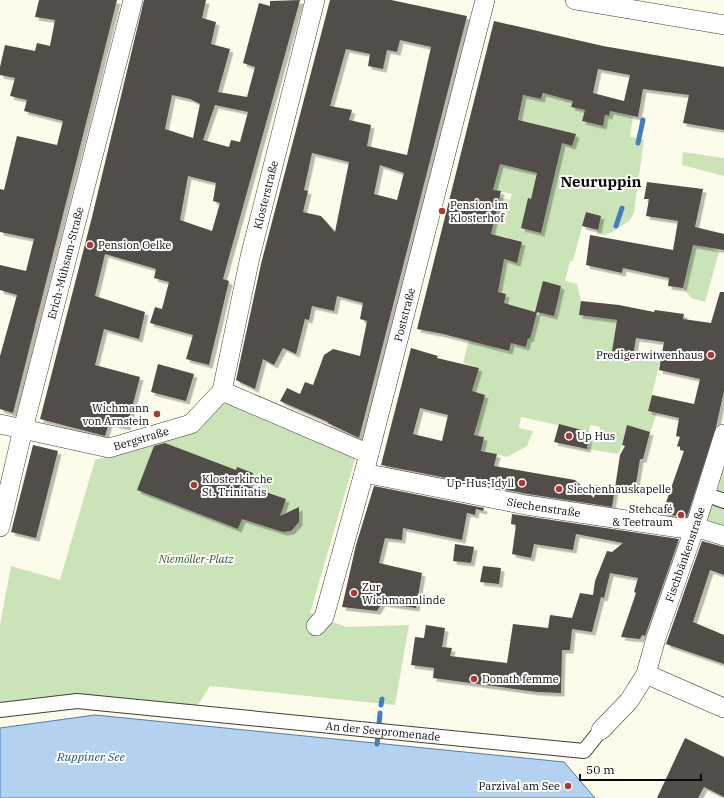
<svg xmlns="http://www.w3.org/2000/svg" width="724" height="798" viewBox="0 0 724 798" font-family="'IBM Plex Serif',serif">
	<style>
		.green { fill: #cae4b8 }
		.water { fill: #b4d2f0; stroke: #427fc0 }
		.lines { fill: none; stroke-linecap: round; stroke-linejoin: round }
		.stream { stroke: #427fc0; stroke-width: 5 }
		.building { fill: #524d48; fill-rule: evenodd; filter: url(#shadow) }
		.pedestrian-casing { stroke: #3e3e3e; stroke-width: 16 }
		.minor-casing { stroke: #3e3e3e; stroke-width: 20 }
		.pedestrian { stroke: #fff; stroke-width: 14 }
		.minor { stroke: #fff; stroke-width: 19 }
		.poi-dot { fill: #ad3931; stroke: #fff; stroke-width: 1.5 }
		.labels { text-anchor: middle; stroke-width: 4; stroke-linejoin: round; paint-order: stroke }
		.street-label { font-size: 11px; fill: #0b0b0b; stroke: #fff }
		.poi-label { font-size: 11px; fill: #0b0b0b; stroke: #fff; text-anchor: start }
		.park-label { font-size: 11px; font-style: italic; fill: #275b22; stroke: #fff }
		.water-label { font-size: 12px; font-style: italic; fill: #215290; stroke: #fff }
		.district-label { font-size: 15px; font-weight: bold; fill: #0b0b0b; stroke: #fff }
	</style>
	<defs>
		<filter id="shadow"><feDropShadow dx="3.5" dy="3.5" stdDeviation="0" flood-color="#0004"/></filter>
	</defs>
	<rect width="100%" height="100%" fill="#fdfcea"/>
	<path class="green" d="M544,94L562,98L567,96L574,98L571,107L585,110L582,121L602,126L605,115L609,116L610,111L633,116L630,137L644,139L634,213L630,220L614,231L605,235L597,234L601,216L586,212L573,261H570L565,281L577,284L581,301L580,315L617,320L612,351L660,362L648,410L657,413L650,433L627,425L619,454L587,449L589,439L598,440L600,427L590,425L589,432L521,417L519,428L533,431L527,446L507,457L481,450L484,437L475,435L477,423L472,391L479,368L463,363L469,340L495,346L497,349L508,352L511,343L526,347C530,331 518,324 522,308L504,303L506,294L498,292L503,259L517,263L520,252L507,238L491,234L495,216L486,213L498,197L510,200L512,194L493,190L496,179L485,176L492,151L537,173L536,176L553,180L554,140L572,146L575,136L556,129L518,121L523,95L541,99Z
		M683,152L724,158V176L682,165Z
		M690,244L712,248L719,252L705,302L691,298L683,288L691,254Z
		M224,400L355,459L310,613L346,627L409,625L395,705L210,686L196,708L0,706V625L11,566L60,580L95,460L141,446Z
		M724,457V526L707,520Z"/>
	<path class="water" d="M95,715L564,762L595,798H0V728Z"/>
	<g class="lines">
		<path class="stream" d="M638,143L643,120
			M616,226L622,208
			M381,705L382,699
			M379,725L380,713
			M377,744L378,736"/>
	</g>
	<path class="building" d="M39,0H117L13,413L0,409V356L17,295L0,290V265L26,271L34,239L0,232V189L4,190L17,136L57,145L63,121L24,111L27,100L10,96L15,78L0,75V67L5,45L35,51L37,43L50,46L55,20L35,17Z
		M144,0H206L202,18L216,22L211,44L230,49L218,92L247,97L255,67L243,63L259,3L270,6V1L300,0L223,279L229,281L209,365L186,359L193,335L150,323L155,307L162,309L169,282L154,278L156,269L105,254L95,296L145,312L139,339L104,329L95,365L140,377L127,427L109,423L105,436L40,419L92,217ZM172,95L190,99L200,104L193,138L165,129ZM215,105L248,112L240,142L231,140L229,147L203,140ZM188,176L216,183L213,201L220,203L212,231L180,220Z
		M330,0H391L467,16L359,438L328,423V422L280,401L287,388L300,394L305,382L313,385L324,355L333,349L360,356L367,321L360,319L363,303L337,296L334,311L312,306L309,320L305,319L296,354L283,348L274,365L263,359L255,389L236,380L261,264ZM400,40L431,47L407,155L367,146L371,125L349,120L352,110L330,106L346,49L370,54L368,66L383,69L387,50L397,52ZM312,153L349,162L335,232L321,216L303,212L308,191L304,190ZM380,165L404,173L397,200L374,194Z
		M494,21L603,46L724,67V130L683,123L689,95L643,89L638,117L610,111L609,116L605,115L603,126L582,121L585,110L571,107L573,101L543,93L541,99L523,95L518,120L576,134L572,146L562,143L541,233L521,228L528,198L531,199L537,173L500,164L493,190L501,191L491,234L522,242L517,263L504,259L498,292L506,294L504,303L535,312L543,281L561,286L554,316L537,312L530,339L528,338L526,347L511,343L509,351L443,334L417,329ZM598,69L630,75L624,101L593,93Z
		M647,182L703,189L695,227L724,234V250L693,245L683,288L668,286L669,278L623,268L622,273L586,265L590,235L673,250L678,221L646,216L649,199H644Z
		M586,212L601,216L598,230L582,226Z
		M720,292H724V391L716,427L687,517L662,514L684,451L680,450V447L677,446L680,437L676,436L679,418L648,411L652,395L694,404L700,379L659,370L664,342L636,338L633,356L612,351L617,320L579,315L581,301L619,305L654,312L655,310L684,314L683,319L711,323Z
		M411,348L438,356L437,358L479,368L472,391L485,395L474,435L484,437L481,451L497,454L494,466L575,480L594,498L596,485L615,488L620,455L625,446L622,445L627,425L650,432L643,459H640L635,490L615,488L612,507L528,494L381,465ZM420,408L448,415L442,441L413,434Z
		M158,364L194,374L186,401L151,392Z
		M559,424L589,432L587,449L554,442Z
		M165,443L236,470L237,467L253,473L248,486L286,499L280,516L299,507V522L291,531L283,532L242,519L238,529L137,490L154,446Z
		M33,445L58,451L36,538L11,532Z
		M374,486L484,508L483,511L476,509L475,515L467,513L462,540L403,528L402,540L385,538L379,563L422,573L416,608L382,603L377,611L342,607L356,545Z
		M512,514L679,539L645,636L642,635L640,639L621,637L636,593L634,592L638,578L610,573L604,598L601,597L592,632L572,629L570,650H562L561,693L537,692L433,678L434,668L411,665L415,637L424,638L426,625L445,628L442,647L452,648L450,656L507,663L513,624L548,628L550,615L572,618L580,593L593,595L595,581L607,551L612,552L623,543L576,534L573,550L534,544L531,558L512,554L516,525L511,524Z
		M702,541L724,547V575L710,570L693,622L724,635V664L666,644Z
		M455,544L474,547L471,563L453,561Z
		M483,566L501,568L499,584L480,582Z
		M685,738L724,757V797L704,787L698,798H657Z"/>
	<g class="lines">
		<g class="pedestrian-casing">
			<g id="pedestrian">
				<path d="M705,494L724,501"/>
				<path id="s1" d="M0,710L77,701L584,751L601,730"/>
			</g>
		</g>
		<g class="minor-casing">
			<g id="minor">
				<path d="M575,0L724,25"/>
				<path id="s2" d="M222,391L250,257L315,0"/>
				<path d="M222,391L369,454"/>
				<path id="s3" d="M0,424L109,448L191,424L222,391"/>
				<path id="s4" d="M364,473L526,505L680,528L695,527L724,536"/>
				<path id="s5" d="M0,527L23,429L133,0"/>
				<path id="s6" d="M316,626L324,617L364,473L485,0"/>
				<path d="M646,674L724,708"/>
				<path id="s7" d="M601,730L629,701L646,674L656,638L695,527L724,434"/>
			</g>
		</g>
		<use href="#pedestrian" class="pedestrian"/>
		<use href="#minor" class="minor"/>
	</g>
	<g class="poi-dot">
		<circle cx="442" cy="211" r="4"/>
		<circle cx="90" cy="245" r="4"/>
		<circle cx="711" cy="355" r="4"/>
		<circle cx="157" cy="414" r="4"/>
		<circle cx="569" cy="436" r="4"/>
		<circle cx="522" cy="483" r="4"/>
		<circle cx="194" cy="485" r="4"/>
		<circle cx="559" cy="489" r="4"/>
		<circle cx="681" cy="515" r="4"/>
		<circle cx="354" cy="593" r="4"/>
		<circle cx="474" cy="679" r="4"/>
		<circle cx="568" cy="786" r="4"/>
	</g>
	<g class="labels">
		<g class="street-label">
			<text dy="4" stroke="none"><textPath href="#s2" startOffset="201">Klosterstraße</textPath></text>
			<text dy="4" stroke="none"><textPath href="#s5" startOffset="272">Erich-Mühsam-Straße</textPath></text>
			<text dy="4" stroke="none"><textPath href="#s6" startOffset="325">Poststraße</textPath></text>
			<text dy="4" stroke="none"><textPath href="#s3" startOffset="145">Bergstraße</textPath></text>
			<text dy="4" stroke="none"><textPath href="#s4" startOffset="183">Siechenstraße</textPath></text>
			<text dy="4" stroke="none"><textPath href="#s7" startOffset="198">Fischbänkenstraße</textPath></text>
			<text dy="4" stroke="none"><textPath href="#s1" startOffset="385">An der Seepromenade</textPath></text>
		</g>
		<g class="poi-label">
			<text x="450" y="209">Pension im<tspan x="450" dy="13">Klosterhof</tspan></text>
			<text x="98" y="249">Pension Oelke</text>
			<text x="703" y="359" text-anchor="end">Predigerwitwenhaus</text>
			<text x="149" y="412" text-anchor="end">Wichmann<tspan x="149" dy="13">von Arnstein</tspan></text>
			<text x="577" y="440">Up Hus</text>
			<text x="202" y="483">Klosterkirche<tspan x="202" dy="13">St. Trinitatis</tspan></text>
			<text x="514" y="487" text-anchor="end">Up-Hus-Idyll</text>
			<text x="567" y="493">Siechenhauskapelle</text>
			<text x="673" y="513" text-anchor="end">Stehcafé<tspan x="673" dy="13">&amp; Teetraum</tspan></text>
			<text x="362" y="591">Zur<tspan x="362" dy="13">Wichmannlinde</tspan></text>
			<text x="482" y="683">Donath femme</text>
			<text x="560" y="790" text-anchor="end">Parzival am See</text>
		</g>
		<g class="park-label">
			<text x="196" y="563">Niemöller-Platz</text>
		</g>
		<g class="water-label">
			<text x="91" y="761">Ruppiner See</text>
		</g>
		<g class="district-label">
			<text x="601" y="187">Neuruppin</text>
		</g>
	</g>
	<path d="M580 774v6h121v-6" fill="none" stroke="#0b0b0b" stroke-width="2"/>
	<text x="586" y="774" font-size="12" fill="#0b0b0b" stroke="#ffffff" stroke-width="3" paint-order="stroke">50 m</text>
</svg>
